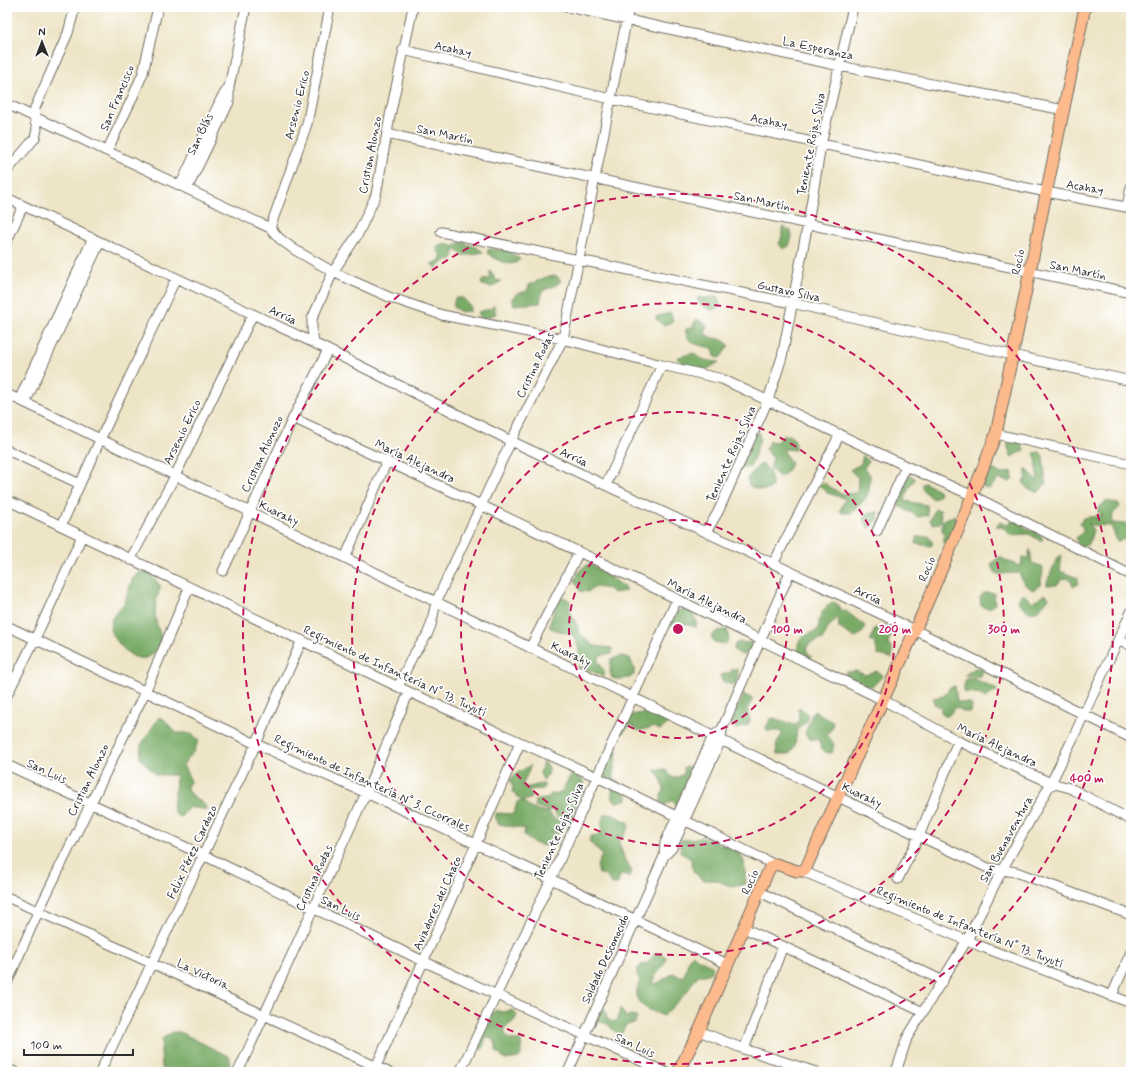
<svg xmlns="http://www.w3.org/2000/svg" width="1138" height="1079" viewBox="0 0 1138 1079" font-family="Mynerve,sans-serif">
	<style>
		.forest { fill: #79ab66; stroke: #526b48 }
		.lines { fill: none; stroke-linecap: round; stroke-linejoin: round }
		.minor-casing { stroke: #6f6c61; stroke-width: 11 }
		.major-casing { stroke: #6f6c61; stroke-width: 13 }
		.minor { stroke: #fff; stroke-width: 9 }
		.major { stroke: #fcba8d; stroke-width: 11 }
		.ring { fill: none; stroke: #c2185b; stroke-width: 2; stroke-dasharray: 7 5 }
		.labels { text-anchor: middle; stroke-width: 3.5; stroke-linejoin: round; paint-order: stroke }
		.street-label { font-size: 12px; fill: #2b2b2b; stroke: #fff }
		.centre { fill: #c2185b; stroke: #fff; stroke-width: 2 }
		.ring-label { font-size: 12px; text-anchor: middle; font-weight: bold; fill: #c2185b; stroke: #fff; stroke-width: 3.5; stroke-linejoin: round; paint-order: stroke }
	</style>
	<rect width="100%" height="100%" fill="#fff"/>
	<filter id="ink" filterUnits="userSpaceOnUse"><feTurbulence type="fractalNoise" baseFrequency=".025" numOctaves="2"/><feDisplacementMap in="SourceGraphic" scale="8" xChannelSelector="R" yChannelSelector="G"/><feConvolveMatrix kernelMatrix="1 2 1 2 8 2 1 2 1" color-interpolation-filters="sRGB"/></filter>
	<filter id="wash" filterUnits="userSpaceOnUse"><feTurbulence type="fractalNoise" baseFrequency=".012" numOctaves="4" result="noise"/><feDisplacementMap in="SourceGraphic" scale="16" xChannelSelector="R" yChannelSelector="G"/><feGaussianBlur stdDeviation="0.9" result="paint"/><feColorMatrix in="noise" values="0 0 0 0 0 0 0 0 0 0 0 0 0 0 0 0 0 1.4 0 .05"/><feComposite in="paint" operator="in"/></filter>
	<g filter="url(#wash)">
		<rect width="100%" height="100%" fill="#eee4c6"/>
		<path class="forest" d="M782,227L791,231L792,237L789,246L783,249L779,244L782,236Z
			M461,242L476,247L483,252L472,255H462L455,249L452,260L445,261L436,268L431,264L440,260L441,255L437,250V247L448,243L453,247Z
			M492,249L508,251L520,259C513,270 495,259 487,253L488,250Z
			M490,271L496,280L501,281L492,287L482,285L481,282L483,280L490,279Z
			M557,276L561,281L556,285L542,291L540,303L514,305L511,299L516,294L527,291L529,285L546,277Z
			M718,297L720,306L718,308L711,310L699,304L697,298Z
			M455,298H463L471,307L470,312L468,311L461,312L453,307Z
			M494,305L496,314L487,317L486,319L480,317L478,312L490,309Z
			M671,313L673,322L663,325L655,318L657,316Z
			M697,319L707,325L705,334C714,340 720,336 729,345L721,357L718,358L715,357L713,348C702,346 684,344 686,329L692,327Z
			M694,353C702,361 708,361 719,362L706,370L684,364L679,360L678,357Z
			M759,432C759,434 760,437 760,439C759,442 752,465 750,467L743,468L737,464L752,433Z
			M789,435L795,440L796,448L795,450L783,449L791,464L786,473L780,477L770,469L773,458L765,449L770,441L776,442L782,436Z
			M1014,441L1020,442L1024,450L1011,457C1011,452 1007,450 1008,443Z
			M1040,452L1043,456L1046,483L1039,492L1028,489L1023,482L1026,477V468L1036,480L1038,479L1036,467L1037,462L1034,453Z
			M863,455L869,461L864,468L870,474C870,497 867,498 851,513H842L840,511L845,500L843,498L827,493L818,484L824,483L841,494L857,493L858,478L850,470L861,464Z
			M762,464C768,468 769,470 771,477C771,479 773,483 772,486C770,493 753,490 749,485C748,483 748,481 747,479L757,467Z
			M993,469L1001,474L1012,471L1013,479L1010,482L999,479L989,489L985,488L981,484L982,481Z
			M907,475H909L915,478V480C909,485 906,493 905,501L927,505L928,515L918,517L893,502Z
			M925,483L939,490L940,495L933,499L923,490L922,484Z
			M1107,501L1119,504L1120,507L1113,514L1112,523L1126,524L1131,527V537L1117,541L1111,526L1092,525L1088,523L1093,530L1089,544L1079,547L1076,538L1083,532V529L1080,523L1083,521L1081,520L1083,518L1103,515L1098,512V508Z
			M935,509L940,510L942,521L939,523L932,524L930,520Z
			M878,512V520L869,529L864,520L866,514Z
			M956,515L957,524L951,532L950,546H946L943,543V538L945,535L942,530V523L945,519Z
			M1011,521H1020L1025,528L1037,531L1043,539L1041,541L1029,534L1010,535L1004,528L996,526L1000,522L1007,525Z
			M929,536L933,544L931,546L916,544L917,537Z
			M1030,549L1032,563L1041,566L1043,572L1040,585L1033,590L1024,584L1019,573L997,574L991,566L992,563L999,557L1019,566H1021L1022,558H1028Z
			M1062,555L1060,571L1078,578V584L1073,587L1071,580L1068,578L1061,580L1057,585H1047V582L1057,558Z
			M591,564L623,586L626,591L613,593L609,589L596,587L587,592L580,591L575,580C579,572 582,565 591,564Z
			M148,572L161,586C156,600 153,610 157,625C158,629 161,635 161,639C161,646 156,651 152,655C134,667 118,644 110,630L112,618L124,603L133,578L138,573Z
			M985,593H994L995,604C990,609 987,609 981,606L980,597Z
			M1022,593L1032,602L1046,594L1049,598C1044,605 1038,612 1030,613L1019,603L1018,600Z
			M564,597L570,601V613L574,618L580,634L594,646L612,648V654L600,655L598,661L605,672L603,677L592,671L580,668L579,650L573,635L550,628V622L559,599Z
			M834,602L839,605L840,610L846,611L865,626L863,632L855,638L839,628L838,617L828,628L823,639L809,644L806,649L811,657L810,659L801,658C793,638 802,637 818,630C820,616 820,609 834,602Z
			M685,609L691,612L697,622L696,627L685,624L667,626L668,615L680,610Z
			M887,626L893,629L888,644L892,649V658L878,655L875,643L870,640L871,639L875,628Z
			M727,629L729,640L725,644L714,642L711,636L716,632Z
			M740,642L752,643L753,649L742,655L734,650L735,644Z
			M622,656L630,658L634,669V675C625,679 621,681 612,678L610,672L611,659Z
			M975,668H981L983,670L979,678L965,675Z
			M731,669L738,670L737,682L732,685L722,681L720,675L732,672Z
			M856,671L865,675L877,671L883,676L873,686C861,686 850,686 844,674L846,672Z
			M972,678L996,688L997,691L985,698C980,694 971,691 964,693V685L966,679Z
			M955,686L957,702L970,703L972,706L970,712H964L956,707L948,716H944L941,712V707L934,704L933,698L944,696L949,688Z
			M743,694L753,699L747,709L750,720L748,725L736,729L731,721C735,715 735,711 738,706C741,701 743,701 743,694Z
			M798,707L806,712L808,717L805,723L797,730L795,745L790,754H777L776,745L782,734L780,731H767L766,728L770,719L773,718L797,725L799,719Z
			M651,711H654L669,723L660,730L653,727L638,731L632,725L629,726L621,735L617,732L627,716Z
			M814,711L831,720L833,723L832,729L826,735L834,744L832,753C823,753 820,749 819,740L810,739L805,734L812,713Z
			M159,717L164,719L176,733C186,733 192,732 199,740L194,751L183,765L191,781L187,786L188,792L204,804L207,810L189,807L181,817C180,817 176,815 175,814C170,809 178,785 175,775H156L140,758L141,745Z
			M610,750H616L617,753L613,774L614,777L627,793V800L616,802L612,798V788L600,778Z
			M543,761L548,765L549,770L544,781L540,774Z
			M531,765L523,784V787C531,788 536,784 544,784V787L543,789L528,790L532,796L530,799L523,801L532,809L549,812L552,817L562,823L558,835L550,830L557,838L558,844C548,849 530,844 524,835L525,829L499,824L495,819L496,813L514,814L517,802L522,801L512,792L513,786L510,780L514,775Z
			M690,766L696,767L687,807H676L674,801H670L666,805L661,803V796L664,790L662,781L655,770L665,769L673,778H676L684,774V767Z
			M572,774L583,780L584,792L578,795L575,800C577,807 576,817 570,821L559,819L552,810H547L535,806V800L547,799L551,794C566,794 563,784 572,774Z
			M605,814H611L628,822L629,828L619,843L625,860L632,871L629,877L624,874L619,877L618,884H612L605,875L599,874L597,866L602,855L589,841L591,836L598,835L602,831V819Z
			M704,837L737,851L744,861L746,884L733,887L716,880H702L693,871L691,859L680,852L681,840Z
			M655,953H662L666,957C665,968 654,974 652,984L658,983L673,973L678,976H684L689,958L693,954L697,958L713,966L711,972L705,975H699C693,980 691,987 686,993C679,1001 671,1008 663,1016C653,1011 637,1007 636,994C636,990 639,985 640,981L637,975V969L641,965L648,963Z
			M620,1008L626,1017L631,1015L637,1017L635,1023L626,1025L620,1036L607,1024L597,1021L600,1010H605L608,1020L613,1022L618,1020Z
			M496,1010L502,1012L513,1010L517,1015L515,1020L505,1028V1034L509,1039L521,1041L522,1052L519,1058L505,1060L496,1051V1044L492,1039L486,1038L482,1050L476,1047L479,1034L490,1020L491,1014Z
			M173,1032H180L230,1057L229,1069L227,1072H169L162,1068L161,1051L162,1039Z"/>
	</g>
	<g filter="url(#ink)">
		<g class="lines">
			<g class="minor-casing">
				<path id="minor" d="M568,7L840,66L1064,110
					M403,50L611,99L1046,192L1131,208
					M7,104L270,228L280,239L295,250L335,273L389,297L442,315L563,339L662,365L722,379L906,466L973,496L1131,575
					M387,134L1131,293
					M107,151L131,101L143,73L158,7
					M7,171L35,138L37,129L34,117L35,108L68,33L75,7
					M180,186L221,99L228,88
					M187,189L229,102V87L246,7
					M7,198L314,343L511,441L915,630L1131,738
					M1127,207L1131,187
					M270,228L307,124L330,7
					M441,232L792,303L1012,355L1131,381
					M7,241L23,206
					M314,343L312,329V319L333,272L358,234L376,195L390,116L413,7
					M7,394L919,836L988,868L1016,872L1131,915
					M19,400L93,238
					M25,403L100,242
					M293,418L481,505L677,599L883,700L958,741L1051,783L1070,788L1131,820
					M996,434L1131,464
					M7,450L80,484
					M606,485L662,365
					M7,500L409,692L597,777L773,864
					M61,526L100,440L176,278
					M877,531L906,466
					M706,532L718,512L768,400L782,357L808,223L821,145L853,7
					M345,558L387,461
					M130,560L175,476L253,314
					M773,564L840,434
					M223,571L293,418L328,350
					M7,626L256,744L366,793L551,879L727,964
					M1119,639L1131,646
					M530,648L579,552
					M398,687L412,657L427,635L431,625L436,602L511,441L563,339L629,7
					M7,695L35,639L82,536
					M7,765L203,855L423,961L665,1072
					M664,856L672,848L721,740L722,729L790,572
					M802,871L980,946L1131,1003
					M898,879L919,836L958,741
					M760,892L943,981
					M7,897L388,1072
					M744,928L923,1012
					M7,983L38,912L146,690L189,588
					M1112,995L1131,952
					M699,1031L744,1049L816,1072
					M744,1049L783,946
					M7,1069L15,1072
					M374,1071L476,844L520,743
					M100,1072L256,744L302,640
					M238,1072L366,793L409,692
					M460,1072L551,879L677,599
					M568,1072L664,856L665,843L713,736L722,729
					M896,1072L907,1038L967,940L1002,870L1051,783L1073,738L1131,612"/>
			</g>
			<g class="major-casing">
				<path id="major" d="M678,1072L699,1031L770,867L776,864L797,871H802L806,868C831,811 857,756 883,700C924,613 962,524 996,434L1085,7"/>
			</g>
			<use href="#minor" class="minor"/>
			<use href="#major" class="major"/>
		</g>
	</g>
	<g class="ring">
		<circle cx="678" cy="629" r="109"/>
		<circle cx="678" cy="629" r="217"/>
		<circle cx="678" cy="629" r="326"/>
		<circle cx="678" cy="629" r="435"/>
	</g>
	<g class="labels">
		<g class="street-label">
			<text transform="translate(818 48) rotate(12)" y="4">La Esperanza</text>
			<text transform="translate(453 49) rotate(13)" y="4">Acahay</text>
			<text transform="translate(117 98) rotate(-67)" y="4">San Francisco</text>
			<text transform="translate(297 105) rotate(-76)" y="4">Arsenio Erico</text>
			<text transform="translate(769 121) rotate(12)" y="4">Acahay</text>
			<text transform="translate(200 134) rotate(-64)" y="4">San Blás</text>
			<text transform="translate(445 134) rotate(12)" y="4">San Martín</text>
			<text transform="translate(811 144) rotate(-79)" y="4">Teniente Rojas Silva</text>
			<text transform="translate(370 155) rotate(-79)" y="4">Cristian Alonzo</text>
			<text transform="translate(1085 187) rotate(10)" y="4">Acahay</text>
			<text transform="translate(762 201) rotate(12)" y="4">San Martín</text>
			<text transform="translate(1018 262) rotate(-78)" y="4">Rocío</text>
			<text transform="translate(1078 270) rotate(12)" y="4">San Martín</text>
			<text transform="translate(789 291) rotate(12)" y="4">Gustavo Silva</text>
			<text transform="translate(283 315) rotate(25)" y="4">Arrúa</text>
			<text transform="translate(535 365) rotate(-64)" y="4">Cristina Rodas</text>
			<text transform="translate(182 432) rotate(-64)" y="4">Arsenio Erico</text>
			<text transform="translate(262 454) rotate(-65)" y="4">Cristian Alonozo</text>
			<text transform="translate(731 454) rotate(-66)" y="4">Teniente Rojas Silva</text>
			<text transform="translate(574 457) rotate(25)" y="4">Arrúa</text>
			<text transform="translate(415 461) rotate(25)" y="4">María Alejandra</text>
			<text transform="translate(279 513) rotate(26)" y="4">Kuarahy</text>
			<text transform="translate(927 569) rotate(-67)" y="4">Rocío</text>
			<text transform="translate(868 595) rotate(25)" y="4">Arrúa</text>
			<text transform="translate(707 601) rotate(26)" y="4">María Alejandra</text>
			<text transform="translate(571 654) rotate(26)" y="4">Kuarahy</text>
			<text transform="translate(395 671) rotate(25)" y="4">Regimiento de Infantería N° 13. Tuyutí</text>
			<text transform="translate(997 745) rotate(25)" y="4">María Alejandra</text>
			<text transform="translate(47 771) rotate(25)" y="4">San Luis</text>
			<text transform="translate(88 780) rotate(-64)" y="4">Cristian Alonzo</text>
			<text transform="translate(372 783) rotate(25)" y="4">Regimiento de Infantería N° 3. Ccorrales</text>
			<text transform="translate(862 795) rotate(26)" y="4">Kuarahy</text>
			<text transform="translate(559 831) rotate(-66)" y="4">Teniente Rojas Silva</text>
			<text transform="translate(1006 839) rotate(-61)" y="4">San Buenaventura</text>
			<text transform="translate(192 852) rotate(-65)" y="4">Felix Pérez Cardozo</text>
			<text transform="translate(314 878) rotate(-65)" y="4">Cristina Rodas</text>
			<text transform="translate(750 882) rotate(-66)" y="4">Rocío</text>
			<text transform="translate(437 903) rotate(-66)" y="4">Aviadores del Chaco</text>
			<text transform="translate(341 908) rotate(26)" y="4">San Luis</text>
			<text transform="translate(970 927) rotate(22)" y="4">Regimiento de Infantería N° 13. Tuyutí</text>
			<text transform="translate(605 959) rotate(-65)" y="4">Soldado Desconocido</text>
			<text transform="translate(203 974) rotate(25)" y="4">La Victoria</text>
			<text transform="translate(635 1045) rotate(25)" y="4">San Luis</text>
		</g>
	</g>
	<circle cx="678" cy="629" r="6" class="centre"/>
	<g class="ring-label">
		<text x="787" y="633">100 m</text>
		<text x="895" y="633">200 m</text>
		<text x="1004" y="633">300 m</text>
		<text x="1087" y="782">400 m</text>
	</g>
	<rect width="1138" height="1079" fill="none" stroke="#fff" stroke-width="24"/>
	<g transform="translate(42 42)" stroke="#ffffff" stroke-width="3" paint-order="stroke">
	<path d="M0-3L7 15L0 10L-7 15Z" fill="#2b2b2b"/>
	<text y="-6" font-size="11" font-weight="bold" text-anchor="middle" fill="#2b2b2b">N</text>
	</g>
	<path d="M24 1049v6h109v-6" fill="none" stroke="#2b2b2b" stroke-width="2"/>
	<text x="30" y="1049" font-size="12" fill="#2b2b2b" stroke="#ffffff" stroke-width="3" paint-order="stroke">100 m</text>
</svg>
